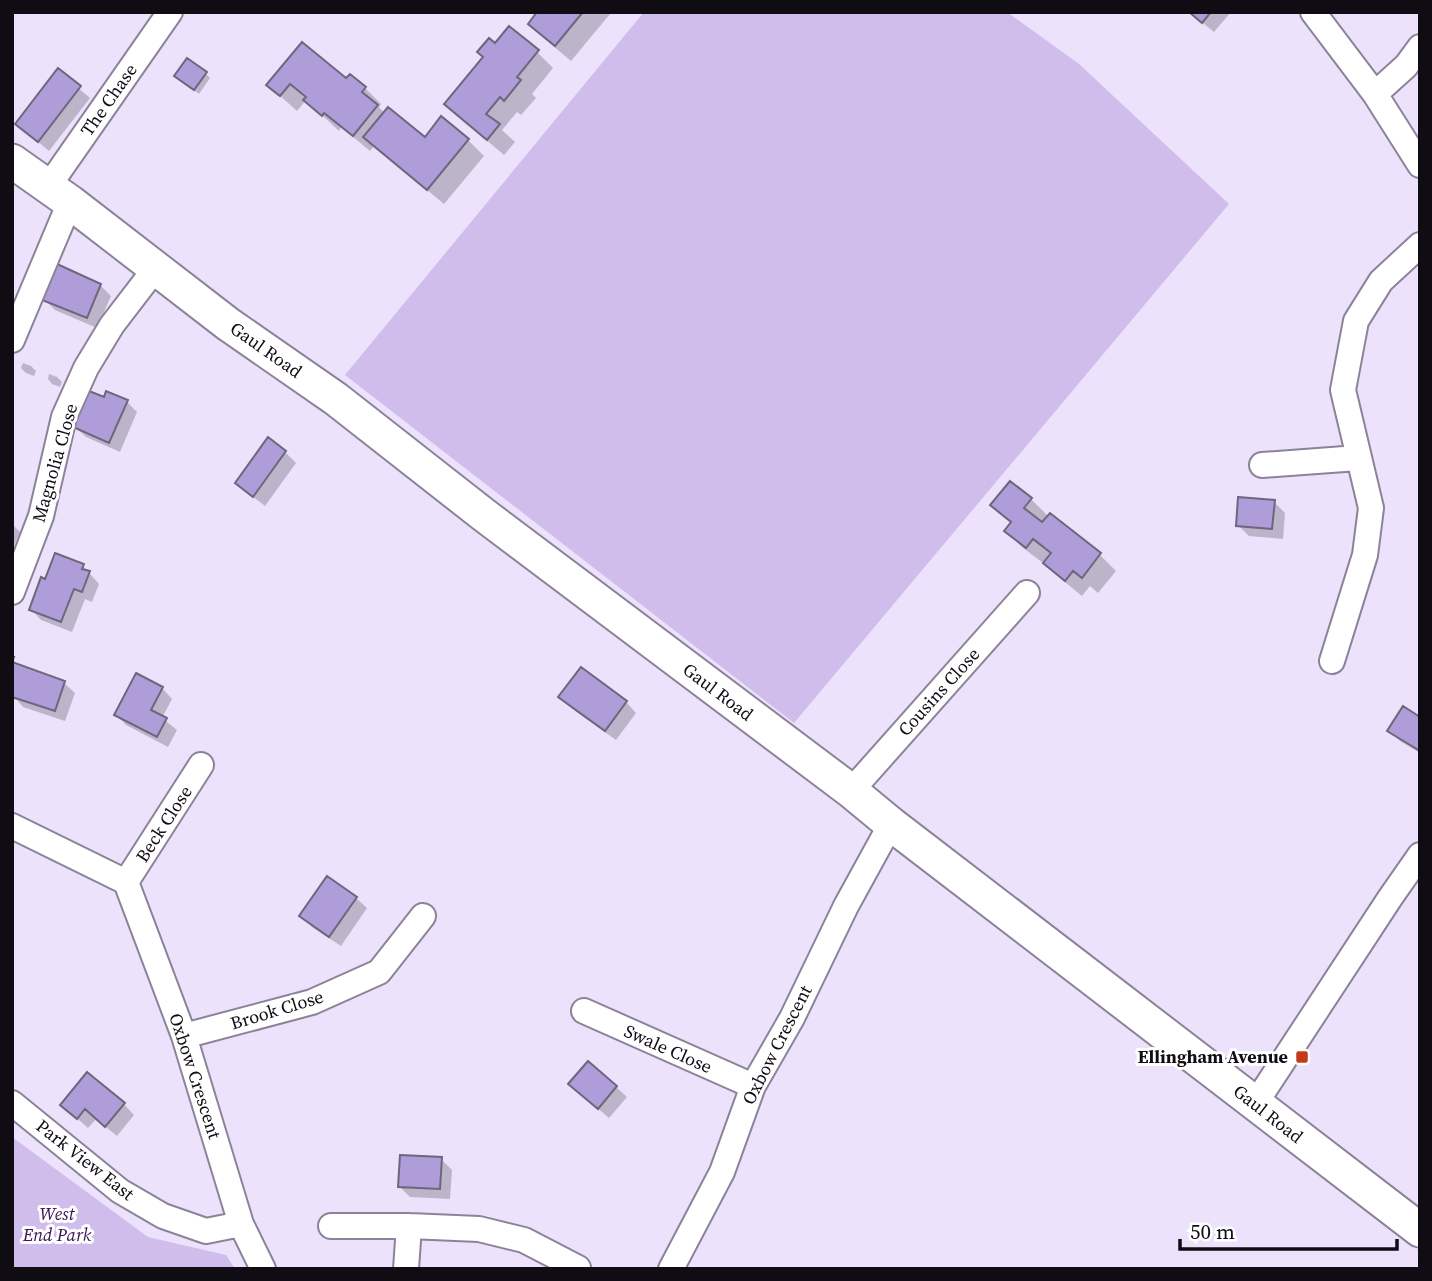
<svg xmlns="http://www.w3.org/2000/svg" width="1432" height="1281" viewBox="0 0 1432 1281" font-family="'Source Serif 4',serif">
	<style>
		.green { fill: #d0bdeb }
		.shadow { fill: #0003 }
		.building { fill: #ae9dd8; stroke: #6d677d; stroke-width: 2 }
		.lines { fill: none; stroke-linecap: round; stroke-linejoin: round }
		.street-casing { stroke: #8c8399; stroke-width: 28 }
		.secondary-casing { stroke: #8c8399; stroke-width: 37 }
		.street { stroke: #fff; stroke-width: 24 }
		.secondary { stroke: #fff; stroke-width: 33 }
		.poi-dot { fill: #c43b18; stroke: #fff; stroke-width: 2.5 }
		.labels { text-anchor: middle; stroke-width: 6; stroke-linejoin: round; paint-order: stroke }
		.street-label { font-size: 18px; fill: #0f0c14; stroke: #fff }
		.poi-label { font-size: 18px; font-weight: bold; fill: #0f0c14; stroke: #fff; text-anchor: end }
		.park-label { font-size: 18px; font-style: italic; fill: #371357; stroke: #fff }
	</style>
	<rect width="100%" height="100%" fill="#ece2fb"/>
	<path class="green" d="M644,12H1007L1079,64L1229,204L794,723L345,375Z
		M12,1137L148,1237L226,1255L235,1269H12Z"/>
	<path class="shadow" d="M539,12H608L610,14L571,61L546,40L530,24Z
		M1189,12H1231L1214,32Z
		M495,45L537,52L553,68L532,94L536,98L521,115L517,112L502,130L515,142L504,155L463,120L447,104Z
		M58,71L90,98L49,151L17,124Z
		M206,74L210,78L199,94L181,80Z
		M347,81L365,88L381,104L379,107L385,114L425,139L468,140L484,156L444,204L374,146L370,151L341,127L339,131L306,100L297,111L268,85Z
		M100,285L111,296L97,328L55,310L44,299Z
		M23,363L31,366L36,371L34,376L26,373L21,368Z
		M49,374L57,377L62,382L60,387L52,384L48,379Z
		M105,399L127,402L137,412L120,452L86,437L75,427Z
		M268,440L285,452L296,463L265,506L248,493L237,483Z
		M1010,483L1031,499L1049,517L1050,515L1100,555L1116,571L1098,593L1090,586L1082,596L1061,579L1044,562L1043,563L1022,547L1006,531L1012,524L993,505Z
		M1274,502L1285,513L1283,539L1249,536L1238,525Z
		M12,524L20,532L12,550Z
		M83,566L99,584L92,602L85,599L72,632L41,620L31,609L46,581Z
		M12,659L22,668L64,683L75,693L65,721L23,707L17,700L12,699Z
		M162,688L172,699L162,718L177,730L168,747L126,725L116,714Z
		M561,697L626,702L636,713L616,740L571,708Z
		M1420,719V753L1400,741L1389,731Z
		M356,898L367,908L341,946L312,927L302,916Z
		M616,1087L627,1097L609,1118L581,1094Z
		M124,1104L134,1115L117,1136L96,1119L88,1128L62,1105Z
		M441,1159L452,1170L450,1199L410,1197L400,1187Z"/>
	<path class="building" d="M537,12H583L555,46L528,24Z
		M1189,12H1211L1202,23Z
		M509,26L539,50L517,77L521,80L504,101L500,97L486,114L500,124L487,140L444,104L483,57L477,52L489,38L495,43Z
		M302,42L346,78L350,74L366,87L362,92L378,105L353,136L324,113L322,116L303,100L306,97L290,84L280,96L266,85Z
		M187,58L207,72L194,90L174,76Z
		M58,68L81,86L38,142L15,124Z
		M388,107L425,137L441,116L469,139L427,190L363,137Z
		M57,264L101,284L87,318L42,300Z
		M89,391L104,397L106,391L128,400L109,443L73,427Z
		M268,437L286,451L253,497L235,483Z
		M1010,481L1032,498L1024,508L1042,522L1050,513L1101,553L1082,578L1073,571L1065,581L1043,563L1051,553L1033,539L1026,548L1004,531L1011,522L990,505Z
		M1238,497L1275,500L1272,529L1236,526Z
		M55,553L84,564L82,569L90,571L82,592L74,589L61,622L29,610L41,577L45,579Z
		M12,657H14L12,662L65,681L55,711L12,697Z
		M581,667L627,701L605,731L558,697Z
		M136,673L163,687L151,710L167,718L157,737L114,715Z
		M1403,706L1420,717V751L1387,731Z
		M327,876L357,897L329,937L299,916Z
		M588,1061L617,1086L598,1109L568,1084Z
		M87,1072L125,1103L105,1127L85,1109L77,1119L60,1105Z
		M400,1155L442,1157L440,1189L398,1187Z"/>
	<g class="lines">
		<g class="street-casing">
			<path id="street" d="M1313,12L1375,94L1420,165
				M1375,94L1406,66L1420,47
				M48,187L170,12
				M12,340L70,202
				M1262,465L1358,458
				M12,592L41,516L64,417L86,368L112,325L155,269
				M1332,661L1365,555L1371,508L1343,390L1356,321L1381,281L1420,245
				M851,791L1027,593
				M12,826L126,882
				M126,882L184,1036L241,1224L263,1269
				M126,882L201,765
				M584,1011L753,1086
				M184,1036L312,1002L379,972L423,916
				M12,1103L120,1191L163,1216L206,1231L241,1224
				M1255,1104L1390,898L1420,855
				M331,1226H409L479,1229L524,1240L578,1268
				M406,1269L409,1226
				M671,1269L722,1172L753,1086L792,1018L846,906L891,824"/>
		</g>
		<g class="secondary-casing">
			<path id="secondary" d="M12,161L70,202L228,324L336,399L484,515L851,791L891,824L1420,1230"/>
		</g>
		<use href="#street" class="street"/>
		<use href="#secondary" class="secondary"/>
	</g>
	<rect class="poi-dot" x="1295" y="1050" width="14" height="14" rx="3.5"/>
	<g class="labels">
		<g class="street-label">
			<text transform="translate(109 100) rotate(-55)" y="6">The Chase</text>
			<text transform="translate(266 350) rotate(35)" y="6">Gaul Road</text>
			<text transform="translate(55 463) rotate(-74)" y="6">Magnolia Close</text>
			<text transform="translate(718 692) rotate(37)" y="6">Gaul Road</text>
			<text transform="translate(939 692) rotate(-48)" y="6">Cousins Close</text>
			<text transform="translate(164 824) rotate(-57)" y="6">Beck Close</text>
			<text transform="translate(277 1010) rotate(-17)" y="6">Brook Close</text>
			<text transform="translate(777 1045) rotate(-63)" y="6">Oxbow Crescent</text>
			<text transform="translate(668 1049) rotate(24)" y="6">Swale Close</text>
			<text transform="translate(195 1076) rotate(72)" y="6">Oxbow Crescent</text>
			<text transform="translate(1268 1114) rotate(38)" y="6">Gaul Road</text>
			<text transform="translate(85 1160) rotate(38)" y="6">Park View East</text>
		</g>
		<g class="poi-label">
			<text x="1288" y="1063">Ellingham Avenue</text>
		</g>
		<g class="park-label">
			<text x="57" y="1220">West<tspan x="57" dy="21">End Park</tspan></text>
		</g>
	</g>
	<rect width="1432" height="1281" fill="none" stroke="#0f0c14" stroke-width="28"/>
	<path d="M1180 1239v10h217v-10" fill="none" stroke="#0f0c14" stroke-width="3.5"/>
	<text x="1190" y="1239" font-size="21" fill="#0f0c14" stroke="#ffffff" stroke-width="5" paint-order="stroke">50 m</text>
</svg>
